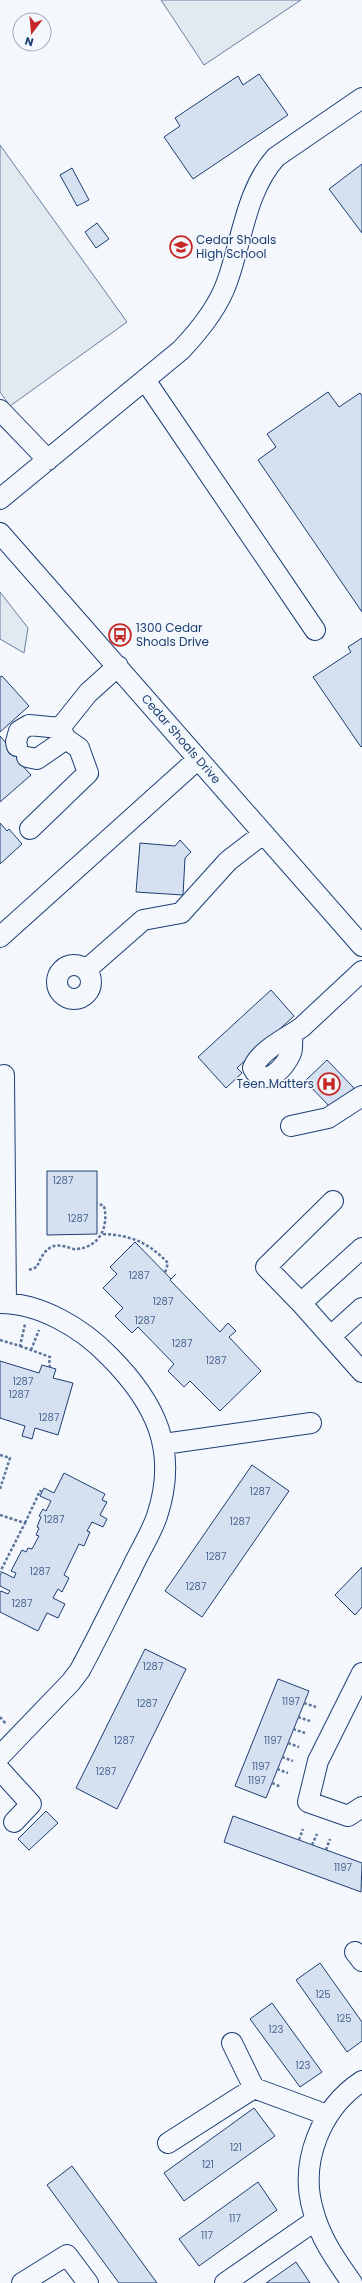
<svg xmlns="http://www.w3.org/2000/svg" width="362" height="2283" viewBox="0 0 362 2283" font-family="Poppins,sans-serif">
	<style>
		.green { fill: #e3e9f0; stroke: #687fa3 }
		.building { fill: #d5e0f0; stroke: #1d3f73 }
		.lines { fill: none; stroke-linecap: round; stroke-linejoin: round }
		.minor-casing { stroke: #1d3f73; stroke-width: 22 }
		.path { stroke: #5e769c; stroke-width: 2.5; stroke-dasharray: 3 2; stroke-linecap: butt }
		.minor { stroke: #f4f7fb; stroke-width: 20 }
		.labels { text-anchor: middle; stroke-width: 3; stroke-linejoin: round; paint-order: stroke }
		.number-label { font-size: 10px; fill: #4b6792 }
		.poi-label { font-size: 12px; fill: #1d3f73; stroke: #f4f7fb; text-anchor: start }
		.street-label { font-size: 12px; fill: #1d3f73; stroke: #f4f7fb }
	</style>
	<rect width="100%" height="100%" fill="#f4f7fb"/>
	<path class="green" d="M161,0H301L204,65Z
		M0,145L127,322L10,406L0,392Z
		M0,592L28,628L24,653L0,639Z"/>
	<path class="building" d="M259,74L288,115L193,179L164,137L180,126L175,118L238,76L243,85Z
		M362,164V233L329,189Z
		M72,168L89,200L77,206L60,175Z
		M97,223L109,239L96,248L85,232Z
		M328,392L339,407L360,393L362,396V612L258,460L276,447L267,434Z
		M362,638V746L361,747L313,677L351,652L348,647Z
		M2,676L29,706L0,732V677Z
		M0,736L13,751L23,741L32,752L20,763L31,775L0,802Z
		M0,823L7,831L9,829L22,844L0,864Z
		M180,840L191,852L185,858L183,895L136,892L140,843L175,846Z
		M271,990L294,1016L237,1068L242,1073L226,1088L198,1057Z
		M327,1060L354,1088L332,1109L305,1081Z
		M47,1171H97V1234L47,1235Z
		M135,1242L171,1279L176,1274L170,1280L220,1332L228,1323L236,1331L229,1337L261,1371L220,1411L190,1381L184,1387L168,1371L174,1364L138,1327L132,1333L115,1316L123,1308L103,1288L117,1274L110,1267Z
		M0,1361L39,1373L42,1365L56,1369L53,1378L73,1383L58,1435L35,1428L32,1439L22,1436L25,1426L0,1418Z
		M252,1465L289,1491L202,1617L165,1591Z
		M64,1473L105,1494L102,1500L107,1502L100,1515L107,1519L103,1527L92,1522L87,1531L90,1532L84,1546L79,1544L64,1575L69,1578L62,1592L58,1589L53,1598L65,1604L58,1618L47,1613L38,1631L0,1612V1592L1,1591L8,1594L10,1591L0,1586V1575L2,1572L14,1578L16,1573L11,1571L22,1550L26,1552L28,1548L32,1549L39,1536L36,1535L39,1528L37,1527L41,1517L39,1516L43,1509L46,1511L51,1501L40,1496L44,1488L54,1493Z
		M362,1567V1607L355,1615L335,1595Z
		M145,1649L186,1669L117,1809L76,1788Z
		M278,1679L309,1691L266,1798L235,1786Z
		M46,1811L58,1823L29,1850L18,1839Z
		M233,1816L362,1863L361,1892L224,1842Z
		M320,1963L362,2022V2041L347,2052L296,1980Z
		M272,2003L322,2072L300,2087L250,2019Z
		M254,2108L275,2136L184,2201L164,2173Z
		M72,2166L157,2283H119L47,2185Z
		M258,2182L277,2210L199,2266L179,2239Z
		M296,2262L310,2283H266Z"/>
	<g class="lines">
		<g class="minor-casing">
			<path id="minor" d="M145,380L315,630
				M0,410L48,460
				M0,499L181,350C199,331 218,308 227,282C242,241 246,190 276,157L362,98
				M0,533L362,946
				M17,746L16,742L19,731L29,725L60,728
				M27,757L37,759L66,739
				M30,829L88,773L79,748L66,739L60,728L88,693L118,666
				M0,937L198,759
				M57 982a17 17 0 1 1 34 0a17 17 0 1 1-34 0Z
				M86,970L143,920L181,913L228,861L263,834
				M292,1035C292,1041 293,1048 291,1053C285,1068 264,1090 253,1068C260,1050 287,1038 302,1027L362,971
				M4,1075L6,1303
				M291,1126L328,1118L362,1096
				M333,1201L266,1267L301,1303L362,1372
				M0,1303C40,1303 82,1328 109,1356C155,1402 179,1450 157,1516C151,1534 139,1552 131,1570C114,1603 98,1637 80,1670L71,1682L0,1756
				M301,1303L362,1248
				M331,1336L362,1308
				M164,1444L311,1423
				M362,1673L318,1761L308,1802L348,1816L362,1807
				M0,1770L31,1804L14,1822
				M355,1952L362,1961
				M232,2043L254,2088
				M168,2143L254,2088L327,2115
				M22,2283L67,2255L88,2283
				M225,2283L316,2220
				M352,2283C336,2260 320,2238 313,2210C299,2162 321,2108 362,2081"/>
		</g>
		<path class="path" d="M103,1234C131,1235 149,1243 168,1263L165,1273
			M29,1270L37,1267C41,1256 48,1243 62,1246C67,1246 73,1250 77,1249C100,1247 109,1226 104,1206L97,1203
			M0,1340L20,1346L25,1324
			M20,1346L50,1357L49,1364L50,1367
			M31,1350L39,1330
			M0,1455L10,1458L0,1489
			M0,1515L25,1523L0,1572
			M25,1523L40,1491L42,1492
			M304,1703L316,1707
			M0,1717L6,1724
			M298,1717L310,1721
			M293,1729L305,1733
			M288,1743L299,1747
			M282,1757L293,1761
			M277,1769L288,1773
			M272,1783L281,1787
			M299,1840L303,1829
			M312,1845L317,1834
			M326,1850L330,1839"/>
		<use href="#minor" class="minor"/>
	</g>
	<defs>
		<g id="school-ring" transform="scale(1.15)"><circle r="9.5" fill="#f4f7fb" stroke="#c62828" stroke-width="1.5"/><path d="M0-5L7-2L0 1L-7-2ZM-4 1L0 2.5L4 1V4Q0 6-4 4Z" fill="#c62828"/></g>
		<g id="bus-ring" transform="scale(1.15)"><circle r="9.5" fill="#f4f7fb" stroke="#c62828" stroke-width="1.5"/><path d="M-5-6H5V4H4V6H2V4H-2V6H-4V4H-5ZM-3.5-4V0h7V-4ZM-3.5 1.2v1.5H-2V1.2ZM2 1.2v1.5H3.5V1.2Z" fill="#c62828"/></g>
		<g id="hospital-ring" transform="scale(1.15)"><circle r="9.5" fill="#f4f7fb" stroke="#c62828" stroke-width="1.5"/><path d="M-5-5h3v3.5h4V-5h3V5h-3V1.5h-4V5h-3Z" fill="#c62828"/></g>
	</defs>
	<g fill-rule="evenodd">
		<use href="#school-ring" x="181" y="247"/>
		<use href="#bus-ring" x="120" y="635"/>
		<use href="#hospital-ring" x="329" y="1084"/>
	</g>
	<g class="labels">
		<g class="number-label">
			<text x="63" y="1184">1287</text>
			<text x="78" y="1222">1287</text>
			<text x="139" y="1279">1287</text>
			<text x="163" y="1305">1287</text>
			<text x="145" y="1324">1287</text>
			<text x="182" y="1347">1287</text>
			<text x="216" y="1364">1287</text>
			<text x="23" y="1385">1287</text>
			<text x="19" y="1398">1287</text>
			<text x="49" y="1421">1287</text>
			<text x="260" y="1495">1287</text>
			<text x="54" y="1523">1287</text>
			<text x="240" y="1525">1287</text>
			<text x="216" y="1560">1287</text>
			<text x="40" y="1575">1287</text>
			<text x="196" y="1590">1287</text>
			<text x="22" y="1607">1287</text>
			<text x="153" y="1670">1287</text>
			<text x="291" y="1705">1197</text>
			<text x="147" y="1707">1287</text>
			<text x="124" y="1744">1287</text>
			<text x="273" y="1744">1197</text>
			<text x="261" y="1770">1197</text>
			<text x="106" y="1775">1287</text>
			<text x="257" y="1784">1197</text>
			<text x="343" y="1871">1197</text>
			<text x="323" y="1998">125</text>
			<text x="344" y="2022">125</text>
			<text x="276" y="2033">123</text>
			<text x="303" y="2069">123</text>
			<text x="236" y="2151">121</text>
			<text x="208" y="2168">121</text>
			<text x="235" y="2222">117</text>
			<text x="207" y="2239">117</text>
		</g>
		<g class="poi-label">
			<text x="196" y="244">Cedar Shoals<tspan x="196" dy="14">High School</tspan></text>
			<text x="136" y="632">1300 Cedar<tspan x="136" dy="14">Shoals Drive</tspan></text>
			<text x="314" y="1088" text-anchor="end">Teen Matters</text>
		</g>
		<g class="street-label">
			<text transform="translate(181 739) rotate(49)" y="4">Cedar Shoals Drive</text>
		</g>
	</g>
	<g transform="translate(32 32) rotate(196)"><circle r="19" fill="#f4f7fb" stroke="#9eadc5"/>
	<path d="M0-3L7 15L0 10L-7 15Z" fill="#c62828"/>
	<text y="-6" font-size="11" font-weight="bold" text-anchor="middle" fill="#1d3f73">N</text>
	</g>
</svg>
